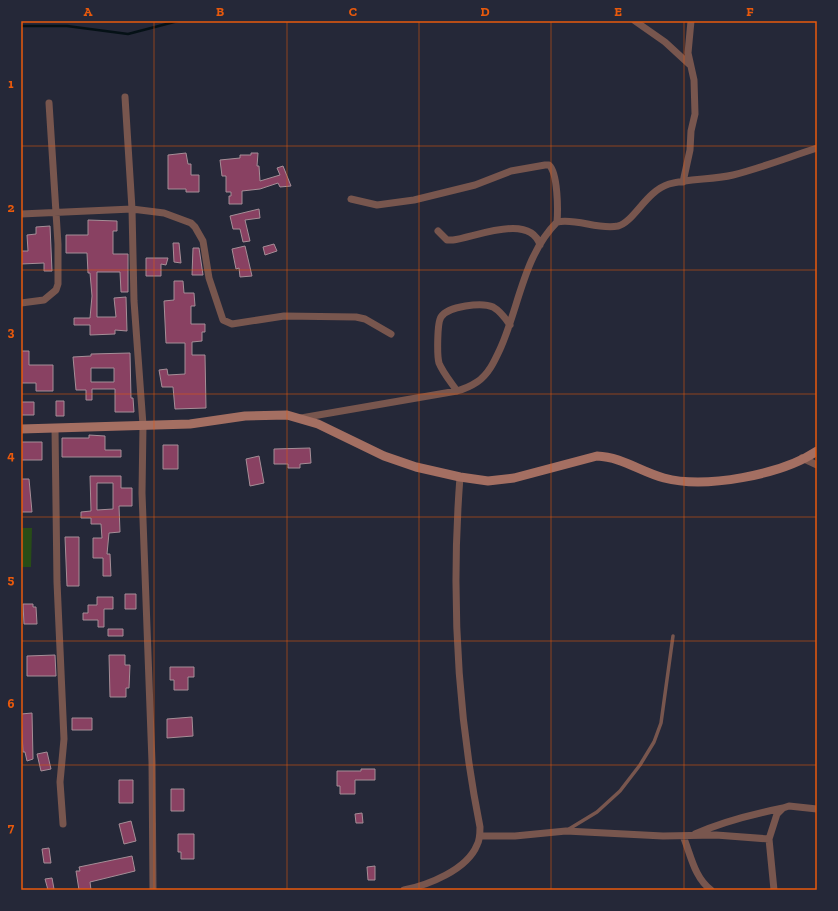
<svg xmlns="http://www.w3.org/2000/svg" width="838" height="911" viewBox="0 0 838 911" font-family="'Zilla Slab',serif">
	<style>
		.green { fill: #284d17 }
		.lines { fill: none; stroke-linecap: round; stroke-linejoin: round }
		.stream { stroke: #051116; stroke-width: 2.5 }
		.building { fill: #894162; stroke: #a58e97; fill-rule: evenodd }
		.lane { stroke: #78564e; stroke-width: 3.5 }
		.street { stroke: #78564e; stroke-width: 7 }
		.secondary { stroke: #a46f62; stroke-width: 9 }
		.grid { fill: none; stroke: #e8590c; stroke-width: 1; stroke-opacity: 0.55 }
		.neatline { fill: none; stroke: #e8590c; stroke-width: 1.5 }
		.grid-label { font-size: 13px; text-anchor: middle; font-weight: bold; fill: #e8590c }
	</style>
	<rect width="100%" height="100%" fill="#252838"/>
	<path class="green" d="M21,528H32L31,567H21Z"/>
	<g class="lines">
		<path class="stream" d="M21,26H67L128,34L178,21"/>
	</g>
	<path class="building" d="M186,153L188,164H191V175H199V192H186V189H168V155Z
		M251,153H258L257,166H259L260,181L280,175L277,168L283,166L291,186L280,187L278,183L260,189L242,191V204H229V196H231V192H226V176H222L220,160L240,158V155H251Z
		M259,209L260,218L245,220L250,241L243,242L240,229H233L230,216Z
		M88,220L117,221V231H113V254H128V292H121L120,272H97V317H116L114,298L126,297L127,331L115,330V334L90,335V325H74V318H90L92,296L90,273H88L87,253H66V235H88Z
		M50,226L52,271H44V263L21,264V251H28L27,235L36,234V227Z
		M173,243H179L181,263L174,262Z
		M274,244L277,251L265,255L263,247Z
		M245,246L252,276L240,277L239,268L236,269L232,249Z
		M193,248H199L203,275H192Z
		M146,258H168L166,265L161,264V276H146Z
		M174,281H183L184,293H194L195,306H191V324H205V332H202V341L192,342V355H205L206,408L175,409L173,387H162L159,370L167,369L168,375L185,374V343H166L164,301L174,300Z
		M21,351H29V365H53V391H36V383H21Z
		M130,353L131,398H133L134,412H115V389H92V400H86V390H76L73,357L91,356V354ZM91,368H114V382H91Z
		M56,401H64V416H56Z
		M21,402H34V415H21Z
		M89,435L105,436V450H121V457H62V438H89Z
		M21,442H42V460H21Z
		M163,445H178V469H163Z
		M310,448L311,463L300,464V468H288V464H274V449Z
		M259,456L264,483L250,486L246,459Z
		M90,476H121V488H132V506H119L120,532L109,533L107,554H110L111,576H103V558H93V538H102L101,524H91V518H81V512L91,511ZM97,483H113V509L97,510Z
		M21,479H29L32,512H21Z
		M65,537H79V586H67Z
		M125,594H136V609H125Z
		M97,597H113V609H104V627H98V620H83V613H88V605H97Z
		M23,604H33V607H36L37,624H24Z
		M108,629H123V636H108Z
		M55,655L56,676H27V656Z
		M109,655H125V665H130L129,688H126V697H110Z
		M170,667H194V677H188V690H174V680H170Z
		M32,713L33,759L27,761L25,752H23L21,714Z
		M192,717L193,736L167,738V719Z
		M72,718H92V730H72Z
		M47,752L51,769L41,771L37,754Z
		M361,769H375V780H355V794H340V786H337V771H361Z
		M119,780H133V803H119Z
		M171,789H184V811H171Z
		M362,813L363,823H356L355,814Z
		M131,821L136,841L124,844L119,824Z
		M178,834H194V859H181V852H178Z
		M49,848L51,863H44L42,849Z
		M132,856L135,871L90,882L91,890H79L76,871H80L79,867Z
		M375,866V880H368L367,867Z
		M52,878L54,889L48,890L45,879Z"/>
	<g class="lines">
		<path class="lane" d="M569,829L597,812L620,791L640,765L654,742L661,723L673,636"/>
		<path class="street" d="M635,21L665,42L690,65
			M125,97L132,209L164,213L191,223L195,227L203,241L209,278L223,320L232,324L284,316L356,317L365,319L391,334
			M683,182L690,150L691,131L695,114L694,80L688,53L691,21
			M351,199L377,205L414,200L475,185L511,171L545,165H549C558,173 558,210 557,222
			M21,214L132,209L134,301L143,425L142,493L152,762L153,890
			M438,231L447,240H453C476,237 530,213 540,245
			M21,303L44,300L56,290L58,284V244L49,103
			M457,391C451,382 443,373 439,363C437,356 437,323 441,317C448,306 482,302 493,307C500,311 506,319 510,325
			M301,418L457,391C464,389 471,386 477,382C489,374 495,360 501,347C519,306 524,255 557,222C577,218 598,230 618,226C634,222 646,191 669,184C689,178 712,180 733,175C761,168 789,157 817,148
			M55,428L57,582L64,739L60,782L63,824
			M802,458L817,465
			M695,834C724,821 753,814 783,808
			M480,836H515L566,831L663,836L716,835L769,839
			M683,836C691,855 694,877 711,890
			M404,890C428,885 467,870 477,845C480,840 480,833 480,827C457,712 451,594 460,477
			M774,890L769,839L777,814L783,808L789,806L817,809"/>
		<path class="secondary" d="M21,429L190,424L245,416L287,415L318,424L384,456L416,467L460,477L488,481L514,478L597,456C622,457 641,472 664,478C705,489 781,475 817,451"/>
	</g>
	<path class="grid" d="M154,21V890M287,21V890M419,21V890M551,21V890M684,21V890M21,146H817M21,270H817M21,394H817M21,517H817M21,641H817M21,765H817"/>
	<rect width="838" height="911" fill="none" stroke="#252838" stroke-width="44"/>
	<rect x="22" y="22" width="794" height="867" class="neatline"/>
	<g class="grid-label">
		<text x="88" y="16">A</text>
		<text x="220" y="16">B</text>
		<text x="353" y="16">C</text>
		<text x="485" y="16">D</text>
		<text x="618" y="16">E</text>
		<text x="750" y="16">F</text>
		<text x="11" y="88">1</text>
		<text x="11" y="212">2</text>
		<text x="11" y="336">3</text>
		<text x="11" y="460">4</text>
		<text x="11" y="584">5</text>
		<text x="11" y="708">6</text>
		<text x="11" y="832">7</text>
	</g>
</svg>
